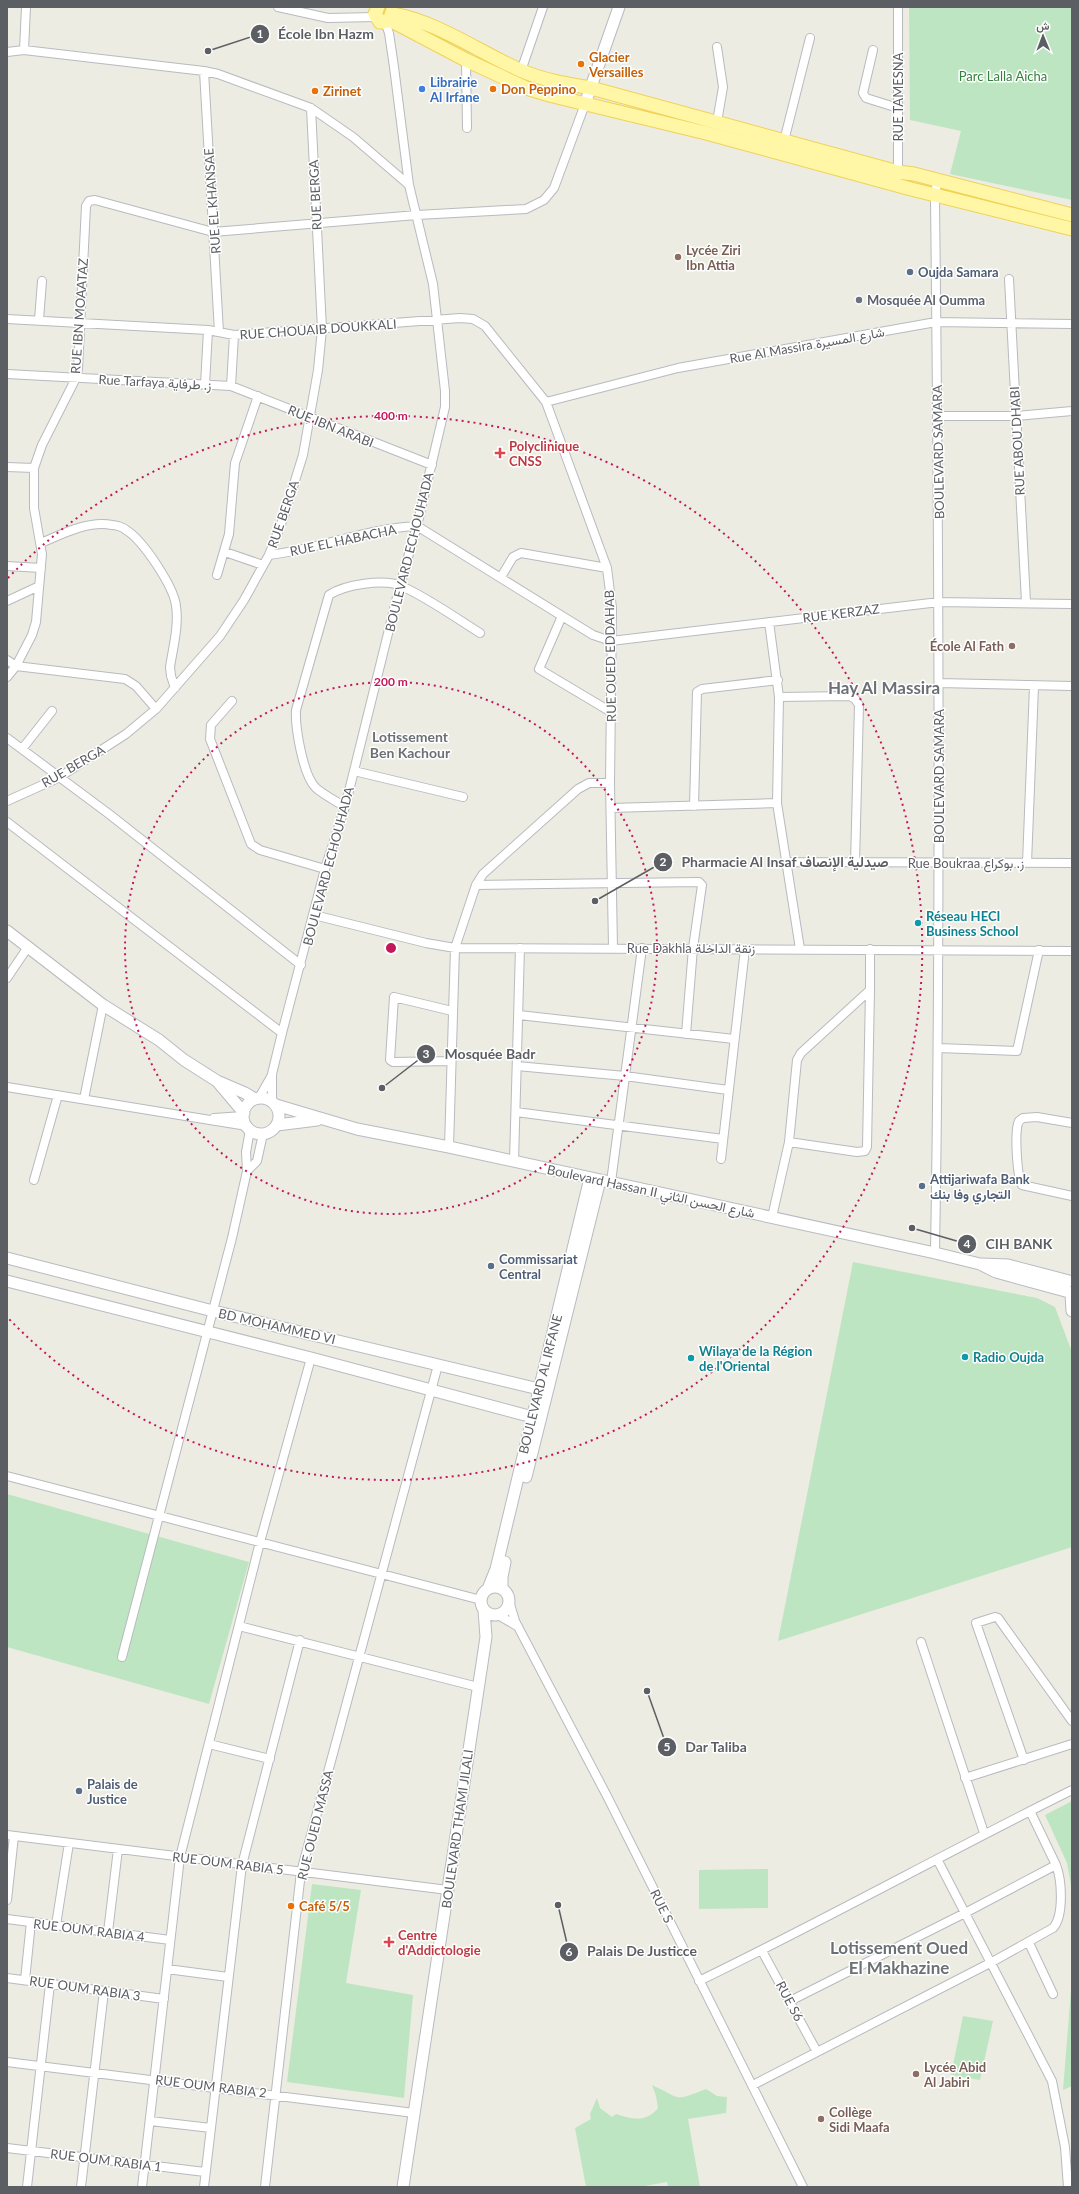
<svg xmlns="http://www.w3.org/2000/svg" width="1079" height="2194" viewBox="0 0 1079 2194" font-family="Lato,Vazirmatn,sans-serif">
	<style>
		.green { fill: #bee5c1 }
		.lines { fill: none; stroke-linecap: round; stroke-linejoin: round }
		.street-casing { stroke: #b8babf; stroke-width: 10 }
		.secondary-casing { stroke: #b8bbc1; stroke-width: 13 }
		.primary-casing { stroke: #f1d157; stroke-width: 15 }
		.street { stroke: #fff; stroke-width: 8 }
		.secondary { stroke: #fff; stroke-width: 11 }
		.primary { stroke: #fff7a6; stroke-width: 13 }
		.ring { fill: none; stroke: #c2185b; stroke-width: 2; stroke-dasharray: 2 4 }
		.food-dot { fill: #e8710a; stroke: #fff; stroke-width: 1.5 }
		.shop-dot { fill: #3f7fe0; stroke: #fff; stroke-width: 1.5 }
		.education-dot { fill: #8d6e63; stroke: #fff; stroke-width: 1.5 }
		.service-dot { fill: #5c6f8a; stroke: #fff; stroke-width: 1.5 }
		.worship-dot { fill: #6b7280; stroke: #fff; stroke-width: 1.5 }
		.health-dot { fill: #e0444e; stroke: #fff; stroke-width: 1.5 }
		.culture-dot { fill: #0f9aa8; stroke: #fff; stroke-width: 1.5 }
		.labels { text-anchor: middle; stroke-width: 3; stroke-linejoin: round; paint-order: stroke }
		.food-label { font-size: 13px; font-weight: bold; fill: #c56008; stroke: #fff; text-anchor: start }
		.park-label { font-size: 13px; fill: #33813d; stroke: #fff }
		.shop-label { font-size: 13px; font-weight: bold; fill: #366cbe; stroke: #fff; text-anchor: start }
		.street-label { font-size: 13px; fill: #5b5e63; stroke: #fff }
		.education-label { font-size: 13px; font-weight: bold; fill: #785e54; stroke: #fff; text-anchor: start }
		.service-label { font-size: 13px; font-weight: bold; fill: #4e5e75; stroke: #fff; text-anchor: start }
		.worship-label { font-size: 13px; font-weight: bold; fill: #5b616d; stroke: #fff; text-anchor: start }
		.health-label { font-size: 13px; font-weight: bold; fill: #be3a42; stroke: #fff; text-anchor: start }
		.culture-label { font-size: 13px; font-weight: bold; fill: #0d838f; stroke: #fff; text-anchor: start }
		.neighbourhood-label { font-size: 14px; font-weight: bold; fill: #6b7075; stroke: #fff }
		.district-label { font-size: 17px; font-weight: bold; fill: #6b7075; stroke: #fff }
		.centre { fill: #c2185b; stroke: #fff; stroke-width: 2 }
		.ring-label { font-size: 12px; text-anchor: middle; font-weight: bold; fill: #c2185b; stroke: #fff; stroke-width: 3; stroke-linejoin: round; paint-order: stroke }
		.leader { fill: none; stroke: #5b5e63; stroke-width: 1.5 }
		.callout-dot { fill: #5b5e63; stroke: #fff; stroke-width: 1.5 }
		.mark-label { font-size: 12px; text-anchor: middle; font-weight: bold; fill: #fff }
		.callout-label { font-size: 14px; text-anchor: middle; font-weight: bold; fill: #5b5e63; stroke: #fff; stroke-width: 3; stroke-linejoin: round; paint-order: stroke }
	</style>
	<rect width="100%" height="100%" fill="#edece2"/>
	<path class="green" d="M909,7H1072V200L950,174L961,131L910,120Z
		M853,1262L1037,1298L1055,1307L1072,1352V1547L778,1641Z
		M7,1494L249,1562L209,1704L7,1647Z
		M1072,1801V1891L1067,1863L1045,1815Z
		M768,1869V1908L699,1909V1870Z
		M312,1884L361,1890L346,1983L413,1995L404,2098L287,2082Z
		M1072,1978V2086L1063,2090Z
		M963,2016L993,2021L980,2080L951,2075Z
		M652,2085C682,2099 673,2102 706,2089L717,2096L727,2097L726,2113L688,2119L700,2187H668L667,2182L639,2187H586L575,2128L591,2119L590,2114L597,2098L600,2108L612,2117L616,2114C632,2119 646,2123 658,2108L656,2096Z"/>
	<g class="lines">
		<g class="street-casing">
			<path id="street" d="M278,7L328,18L375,17
				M898,7V176
				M24,50L26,7
				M873,50L863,93L866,98L898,108
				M7,52L24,50L204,71L218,74L311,108L353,137L409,185
				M466,60L467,128
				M204,71L219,332
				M521,71L543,7
				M717,122L723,87L717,47
				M784,141L810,38
				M1009,279L1026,602
				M7,319L208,330L234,335L460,318L473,319L485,326L546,402L607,568L612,608L610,783L613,948
				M39,320L42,281
				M7,374L231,386L432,465
				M205,385L208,330
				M231,386L234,335
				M546,402L678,368L936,322L1072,324
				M938,416H1016L1072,411
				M7,467L34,468
				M41,543C62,534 89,520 112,525C116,525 123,527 126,530C143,540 174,587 176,606C179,625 173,648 170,667L171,676L175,688
				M225,552L263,565
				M269,555C318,549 368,528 417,526L562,616L593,635L611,641L939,602L1072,604
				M7,566L41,568
				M217,575L229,534L235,463L258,396
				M501,577L513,557L521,553L607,568
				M7,601L37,587
				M562,616L539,669L611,712
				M769,622L779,697L777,803L800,949
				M7,660L16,666L125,679L136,686L156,709
				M7,677L16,666L32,635L36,622L42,554L34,508V468L42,445L76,378L78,369L86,206L89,201L95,200L213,232L417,215L526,209L544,200L554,188L585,104
				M939,683L1072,686
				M779,697L850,696L855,699L859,705L855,864
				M232,701L211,725L210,739L251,844L260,850L325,869
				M7,738L109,814L301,965
				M22,749L52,711
				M354,771L463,797
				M7,801L58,778L126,734L156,709L220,636L244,600L269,555L284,516L303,455L318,370L322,329L311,108
				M694,806L697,692L702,689L778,680
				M345,807C336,801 324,795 316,788C303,776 295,727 296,710L329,595C344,585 384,578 401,586C425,596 456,618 480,633
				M611,808L777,803
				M7,822L282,1033
				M788,862L1072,863
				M1027,863L1034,686
				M476,885L699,882L702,885L693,948L686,1034
				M314,915L426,943L455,948L1072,951
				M7,978L28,947
				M519,1015L734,1039
				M939,1048L1017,1051L1039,950
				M451,1061L393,1062L390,1060L394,997L452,1011
				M517,1066L625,1076L728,1090
				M7,1087L247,1126
				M259,1098L272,1075
				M84,1099L103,1005
				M272,1102V1074L282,1033L325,869L345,807L400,585L417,526L445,407V391L433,284L409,185L394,67L389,33L385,22
				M516,1112L723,1139
				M214,1118L243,1116
				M1072,1123L1037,1117L1023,1118L1019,1121C1014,1130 1017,1176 1022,1185L1072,1196
				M789,1142L857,1152L865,1151L867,1147L870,990
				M449,1147L455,948L476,885L483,874L578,789L589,783H610
				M721,1159L745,949
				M514,1161L520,948
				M247,1171L257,1161L263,1134
				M34,1180L58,1095
				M611,1182L642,948
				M772,1217L789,1142L797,1060L801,1053L870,990V949
				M935,1253C941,901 939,550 935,199L937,180
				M7,1476L481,1600
				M509,1601L515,1621L608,1798L803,2187
				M498,1615L517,1626
				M239,1626L478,1687
				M921,1642L984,1833
				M122,1657L232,1238L247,1171L246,1152L250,1130
				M209,1744L270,1759
				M1024,1760L976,1623L995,1617L998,1618L1072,1721
				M965,1778L1072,1744
				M1030,1811L1056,1865
				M7,1835L448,1890
				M937,1859L1052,2081L1065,2147L1068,2187
				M7,1900L14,1836
				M7,1919L170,1940
				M56,1925L69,1843
				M108,1932L118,1849
				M1029,1943L1053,1994
				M762,1951L817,2052
				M167,1969L228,1977
				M7,1978L164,1999
				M25,1980L31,1922
				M699,1981C825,1920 947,1852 1072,1790
				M7,2062L414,2113
				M753,2085L992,1962L1053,1928C1064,1916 1062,1880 1056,1865L965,1913L790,2001
				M150,2121L211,2128
				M7,2148L205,2172
				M27,2187L50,1984
				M81,2187L104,1991
				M142,2187L180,1857L260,1542L311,1358
				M204,2187L242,1865L300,1640
				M265,2187L301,1872L438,1365"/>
		</g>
		<g class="secondary-casing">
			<path id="secondary" d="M585,104L619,7
				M7,931L103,1005L159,1040L184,1060L217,1081L245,1093L255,1099
				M217,1081L244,1113
				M243 1116a18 18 0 1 1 36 0a18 18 0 1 1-36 0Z
				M276,1105L357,1129L449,1147L935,1253L980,1264L996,1272L1069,1292
				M277,1125L317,1120
				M7,1258L213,1311L547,1391
				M982,1264L1008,1265L1069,1281
				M7,1281L311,1358L540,1419
				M1071,1294L1072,1311
				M526,1477L600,1180
				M481 1601a14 14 0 1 1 28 0a14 14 0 1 1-28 0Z
				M488,1589L496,1569L590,1178
				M502,1589V1577L505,1562
				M403,2187L486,1637L484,1610"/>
		</g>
		<g class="primary-casing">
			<path id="primary" d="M378,7L375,14L380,22L389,21L392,12
				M392,14C436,21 479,52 520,70C542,80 567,84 591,88L898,172L914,174L1072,215
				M390,20L466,60L526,88L553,96L706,133L911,189L1072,229"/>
		</g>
		<use href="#street" class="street"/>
		<use href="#secondary" class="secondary"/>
		<use href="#primary" class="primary"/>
	</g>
	<g class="ring">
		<circle cx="391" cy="948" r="266"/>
		<path d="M8 578A532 532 0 1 1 8 1318"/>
	</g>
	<g class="food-dot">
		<circle cx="581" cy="64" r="4"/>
		<circle cx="493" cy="89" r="4"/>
		<circle cx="315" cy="91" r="4"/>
		<circle cx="291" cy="1906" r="4"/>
	</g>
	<circle class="shop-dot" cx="422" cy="89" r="4"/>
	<g class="education-dot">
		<circle cx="678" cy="257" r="4"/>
		<circle cx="1012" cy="646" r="4"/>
		<circle cx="916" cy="2074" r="4"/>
		<circle cx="821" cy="2119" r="4"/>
	</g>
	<g class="service-dot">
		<circle cx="910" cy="272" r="4"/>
		<circle cx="922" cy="1186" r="4"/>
		<circle cx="491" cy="1266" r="4"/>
		<circle cx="79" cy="1791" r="4"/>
	</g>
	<circle class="worship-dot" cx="859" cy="300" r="4"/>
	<g class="health-dot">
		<path d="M498 447h4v4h4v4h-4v4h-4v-4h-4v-4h4z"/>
		<path d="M387 1936h4v4h4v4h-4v4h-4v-4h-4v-4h4z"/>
	</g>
	<g class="culture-dot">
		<circle cx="918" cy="923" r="4"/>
		<circle cx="965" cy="1357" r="4"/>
		<circle cx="691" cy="1358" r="4"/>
	</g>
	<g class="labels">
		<g class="food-label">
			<text x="589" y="62">Glacier<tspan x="589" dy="15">Versailles</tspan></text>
			<text x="501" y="94">Don Peppino</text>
			<text x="323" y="96">Zirinet</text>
			<text x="299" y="1911">Café 5/5</text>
		</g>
		<g class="park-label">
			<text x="1003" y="81">Parc Lalla Aicha</text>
		</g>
		<g class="shop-label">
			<text x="430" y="87">Librairie<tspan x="430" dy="15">Al Irfane</tspan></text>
		</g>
		<g class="street-label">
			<text transform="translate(898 97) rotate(-90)" y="5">RUE TAMESNA</text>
			<text transform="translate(315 195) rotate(-93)" y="5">RUE BERGA</text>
			<text transform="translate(212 201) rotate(-94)" y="5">RUE EL KHANSAE</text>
			<text transform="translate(79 316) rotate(-86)" y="5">RUE IBN MOAATAZ</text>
			<text transform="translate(318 329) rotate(-4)" y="5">RUE CHOUAIB DOUKKALI</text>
			<text transform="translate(807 345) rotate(-10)" y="5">Rue Al Massira شارع المسيرة</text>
			<text transform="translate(155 382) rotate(3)" y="5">Rue Tarfaya ز. طرفاية</text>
			<text transform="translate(331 426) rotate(22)" y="5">RUE IBN ARABI</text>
			<text transform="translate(1017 441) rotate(-93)" y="5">RUE ABOU DHABI</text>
			<text transform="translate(938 452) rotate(-91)" y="5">BOULEVARD SAMARA</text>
			<text transform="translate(283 514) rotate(-71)" y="5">RUE BERGA</text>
			<text transform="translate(343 540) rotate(-12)" y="5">RUE EL HABACHA</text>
			<text transform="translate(409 552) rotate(-76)" y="5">BOULEVARD ECHOUHADA</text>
			<text transform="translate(841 613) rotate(-7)" y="5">RUE KERZAZ</text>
			<text transform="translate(610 656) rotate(-91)" y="5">RUE OUED EDDAHAB</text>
			<text transform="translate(73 766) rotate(-30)" y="5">RUE BERGA</text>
			<text transform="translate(939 776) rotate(-90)" y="5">BOULEVARD SAMARA</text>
			<text x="966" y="868">Rue Boukraa ز. بوكراع</text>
			<text transform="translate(328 866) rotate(-75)" y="5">BOULEVARD ECHOUHADA</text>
			<text x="691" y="953">Rue Dakhla زنقة الداخلة</text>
			<text transform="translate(651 1191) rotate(12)" y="5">Boulevard Hassan II شارع الحسن الثاني</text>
			<text transform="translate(277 1326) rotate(13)" y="5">BD MOHAMMED VI</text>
			<text transform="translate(540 1384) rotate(-76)" y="5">BOULEVARD AL IRFANE</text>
			<text transform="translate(315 1825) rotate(-76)" y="5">RUE OUED MASSA</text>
			<text transform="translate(457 1829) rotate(-82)" y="5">BOULEVARD THAMI JILALI</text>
			<text transform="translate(228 1863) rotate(7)" y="5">RUE OUM RABIA 5</text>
			<text transform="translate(662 1906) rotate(64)" y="5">RUE S</text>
			<text transform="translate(89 1930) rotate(7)" y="5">RUE OUM RABIA 4</text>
			<text transform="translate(85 1988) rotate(8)" y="5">RUE OUM RABIA 3</text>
			<text transform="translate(790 2001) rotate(62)" y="5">RUE S6</text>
			<text transform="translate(211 2086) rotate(7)" y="5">RUE OUM RABIA 2</text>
			<text transform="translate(106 2160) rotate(7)" y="5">RUE OUM RABIA 1</text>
		</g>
		<g class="education-label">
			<text x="686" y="255">Lycée Ziri<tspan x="686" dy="15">Ibn Attia</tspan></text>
			<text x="1004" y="651" text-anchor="end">École Al Fath</text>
			<text x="924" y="2072">Lycée Abid<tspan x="924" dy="15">Al Jabiri</tspan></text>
			<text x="829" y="2117">Collège<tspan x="829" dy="15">Sidi Maafa</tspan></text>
		</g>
		<g class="service-label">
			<text x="918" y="277">Oujda Samara</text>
			<text x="930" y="1184">Attijariwafa Bank<tspan x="930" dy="15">التجاري وفا بنك</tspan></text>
			<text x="499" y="1264">Commissariat<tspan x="499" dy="15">Central</tspan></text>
			<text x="87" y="1789">Palais de<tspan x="87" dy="15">Justice</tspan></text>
		</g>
		<g class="worship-label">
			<text x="867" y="305">Mosquée Al Oumma</text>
		</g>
		<g class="health-label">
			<text x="509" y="451">Polyclinique<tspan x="509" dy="15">CNSS</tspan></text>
			<text x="398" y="1940">Centre<tspan x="398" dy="15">d'Addictologie</tspan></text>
		</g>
		<g class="culture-label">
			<text x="926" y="921">Réseau HECI<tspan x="926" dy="15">Business School</tspan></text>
			<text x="699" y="1356">Wilaya de la Région<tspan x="699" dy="15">de l'Oriental</tspan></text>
			<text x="973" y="1362">Radio Oujda</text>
		</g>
		<g class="neighbourhood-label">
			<text x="410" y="742">Lotissement<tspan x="410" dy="16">Ben Kachour</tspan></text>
		</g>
		<g class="district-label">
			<text x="884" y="694">Hay Al Massira</text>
			<text x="899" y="1954">Lotissement Oued<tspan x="899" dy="20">El Makhazine</tspan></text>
		</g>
	</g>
	<circle cx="391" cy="948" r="6" class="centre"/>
	<g class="ring-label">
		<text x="391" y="420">400 m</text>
		<text x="391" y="686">200 m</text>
	</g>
	<path class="leader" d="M208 51L260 34M595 901L663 862M382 1088L426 1054M912 1228L967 1244M647 1691L667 1747M558 1905L569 1952"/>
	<g class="callout-dot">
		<circle cx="208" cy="51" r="4"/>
		<circle cx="595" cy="901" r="4"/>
		<circle cx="382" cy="1088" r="4"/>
		<circle cx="912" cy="1228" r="4"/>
		<circle cx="647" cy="1691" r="4"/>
		<circle cx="558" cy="1905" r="4"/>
		<circle cx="260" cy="34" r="10"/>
		<circle cx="663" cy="862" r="10"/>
		<circle cx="426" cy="1054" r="10"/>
		<circle cx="967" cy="1244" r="10"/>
		<circle cx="667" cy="1747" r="10"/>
		<circle cx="569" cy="1952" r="10"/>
	</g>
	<g class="mark-label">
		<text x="260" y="38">1</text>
		<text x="663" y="866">2</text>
		<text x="426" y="1058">3</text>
		<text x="967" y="1248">4</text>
		<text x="667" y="1751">5</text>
		<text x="569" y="1956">6</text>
	</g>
	<g class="callout-label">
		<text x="326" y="39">École Ibn Hazm</text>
		<text x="785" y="867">Pharmacie Al Insaf صيدلية الإنصاف</text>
		<text x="490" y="1059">Mosquée Badr</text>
		<text x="1019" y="1249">CIH BANK</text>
		<text x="716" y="1752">Dar Taliba</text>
		<text x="642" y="1956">Palais De Justicce</text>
	</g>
	<rect width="1079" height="2194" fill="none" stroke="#5b5e63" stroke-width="16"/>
	<g transform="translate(1043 36) rotate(359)" stroke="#ffffff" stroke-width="3" paint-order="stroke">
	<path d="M0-3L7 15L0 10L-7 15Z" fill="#5b5e63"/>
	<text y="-6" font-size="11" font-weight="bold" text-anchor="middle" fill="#5b5e63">ش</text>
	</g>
</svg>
